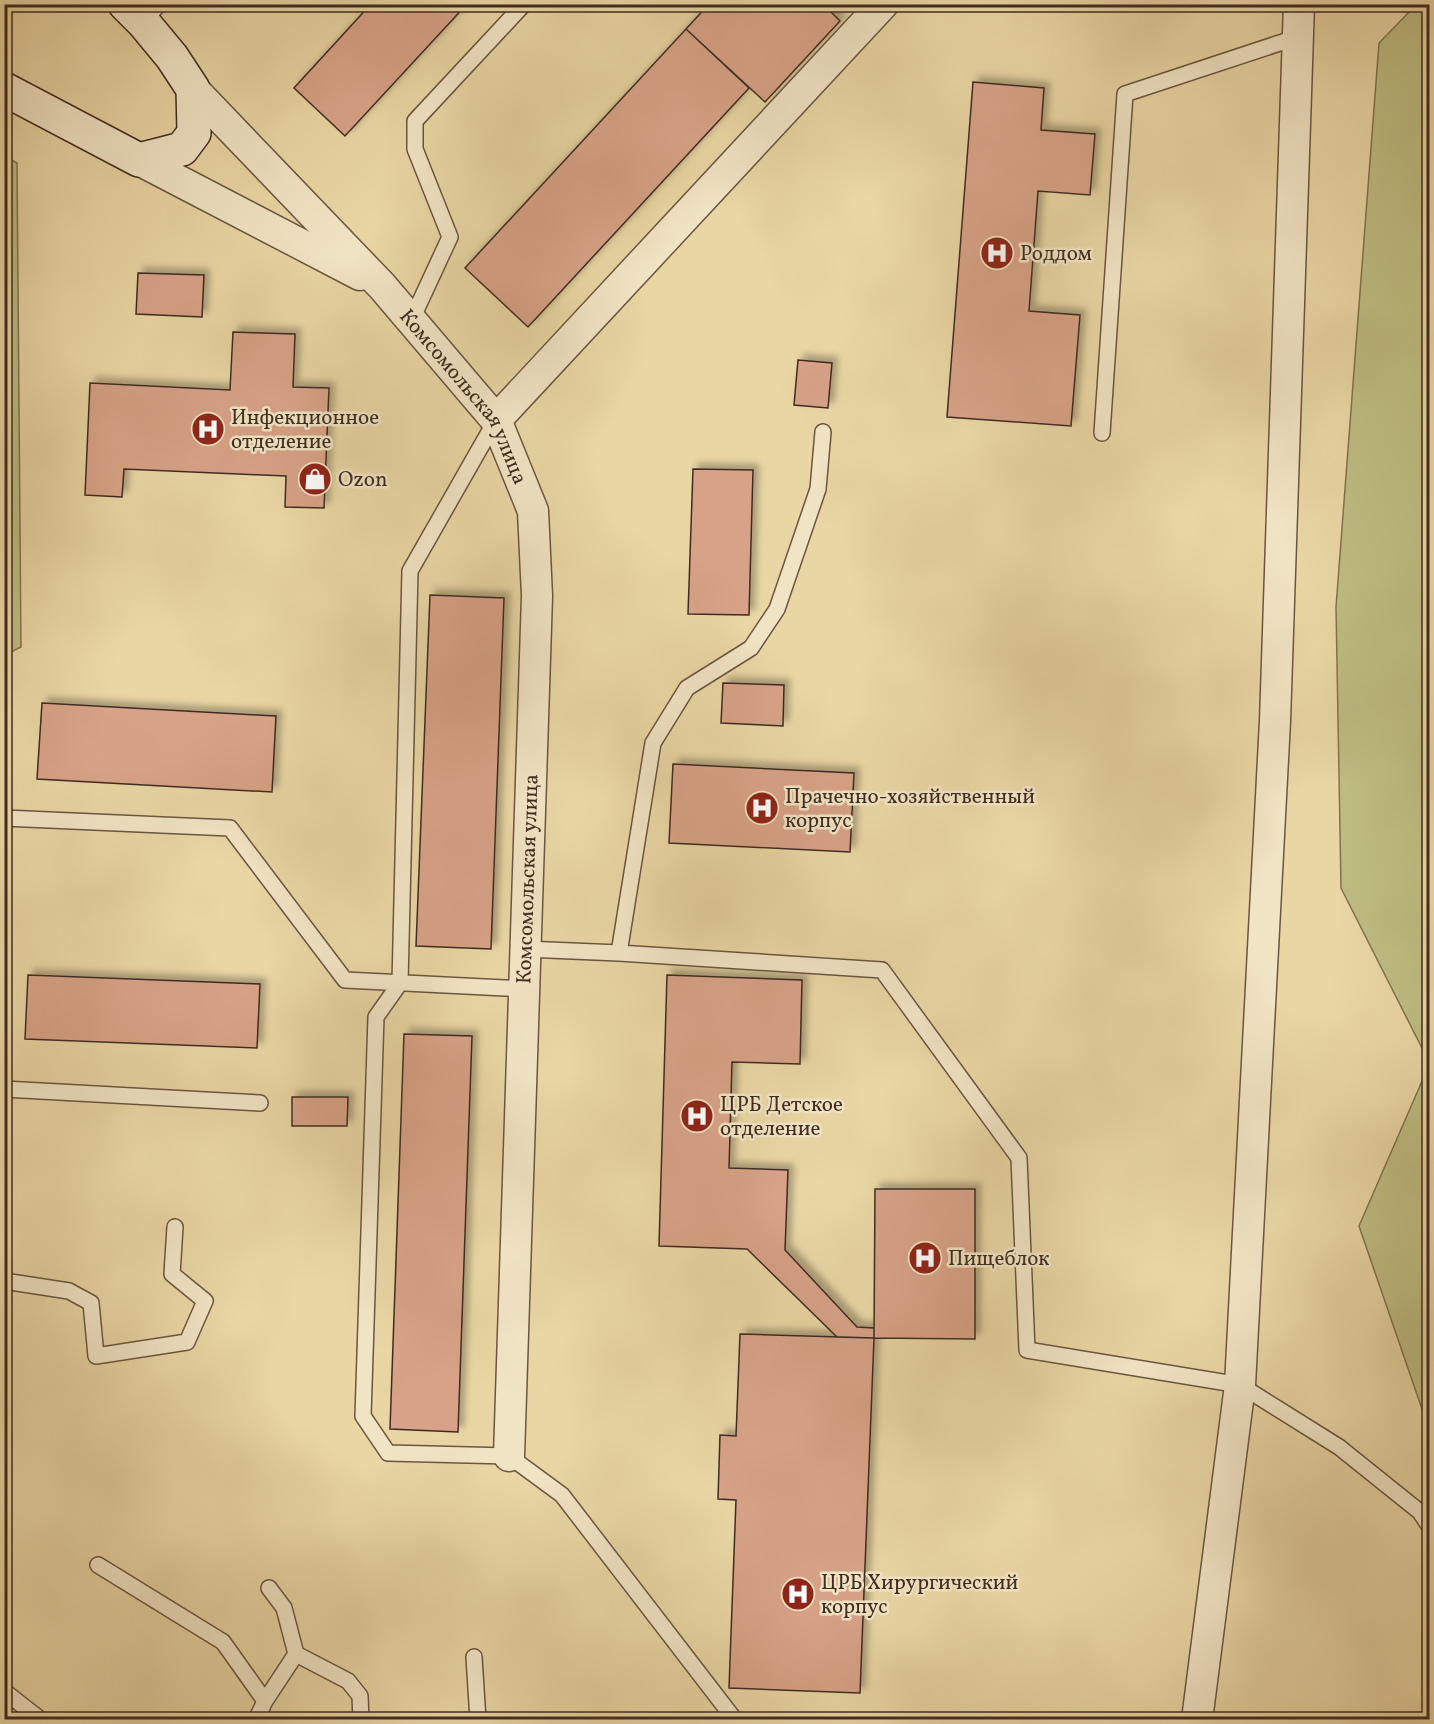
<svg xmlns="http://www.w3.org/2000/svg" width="1434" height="1724" viewBox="0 0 1434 1724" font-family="Vollkorn,serif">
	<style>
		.green { fill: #bebc81; stroke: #7f7450; stroke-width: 1.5 }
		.building { fill: #d7a287; stroke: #402c20; stroke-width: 1.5; filter: url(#shadow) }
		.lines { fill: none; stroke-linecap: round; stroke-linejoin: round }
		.lane-casing { stroke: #6a5641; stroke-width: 18 }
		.street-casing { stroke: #6a5641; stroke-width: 33 }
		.secondary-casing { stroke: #402c20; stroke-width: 36 }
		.lane { stroke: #f1e4c4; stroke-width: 15 }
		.street { stroke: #f1e4c4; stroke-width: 30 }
		.secondary { stroke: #f1e4c4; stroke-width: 33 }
		.labels { text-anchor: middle; stroke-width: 5; stroke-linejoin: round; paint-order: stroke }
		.poi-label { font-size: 21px; fill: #402c20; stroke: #f1e4c4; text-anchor: start }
		.street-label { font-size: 21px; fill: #402c20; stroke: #f1e4c4 }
	</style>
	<defs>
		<filter id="shadow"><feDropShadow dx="5.5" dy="-5.5" stdDeviation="3" flood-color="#0004"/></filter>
	</defs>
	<rect width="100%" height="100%" fill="#e9d6a4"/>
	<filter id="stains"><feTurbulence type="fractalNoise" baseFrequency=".00333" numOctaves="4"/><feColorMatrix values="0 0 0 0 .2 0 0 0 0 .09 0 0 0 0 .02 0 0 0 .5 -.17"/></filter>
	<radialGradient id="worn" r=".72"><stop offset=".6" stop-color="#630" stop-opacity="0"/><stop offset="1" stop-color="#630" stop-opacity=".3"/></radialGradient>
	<path class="green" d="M1416,5H1430L1429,1062L1341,888L1336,607L1379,43Z
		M5,156L17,163L21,647L5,655Z
		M1429,1065L1430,1422H1429L1423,1412L1359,1226Z"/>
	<path class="building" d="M371,4H467L345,136L294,88Z
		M709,4H823L840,21L765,102L686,29Z
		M686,29L749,88L528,327L465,268Z
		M973,82L1044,88L1041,130L1095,134L1090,195L1038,191L1029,311L1080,315L1071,426L947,417Z
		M138,273L204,275L202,317L136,314Z
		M233,332L295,334L293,387L329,388L324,508L285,507L286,476L124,469L122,497L85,495L90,383L230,390Z
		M798,360L832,363L828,408L794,405Z
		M693,469L753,470L749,615L688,614Z
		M430,595L504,598L491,949L416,946Z
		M723,683L784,685L783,726L721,723Z
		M42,703L276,716L272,792L37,779Z
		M673,764L854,773L850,852L669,843Z
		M28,975L260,984L257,1048L25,1039Z
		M667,975L802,980L800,1064L732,1062L729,1168L788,1170L785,1250L857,1327L874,1328V1338L837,1337L747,1249L659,1246Z
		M404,1034L472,1036L458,1432L390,1429Z
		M292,1097H348L347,1126H292Z
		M875,1189H975V1339L874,1338Z
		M740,1334L874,1338L860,1693L729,1688L736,1500L718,1499L720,1435L736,1436Z"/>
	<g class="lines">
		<g class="lane-casing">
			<path id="lane" d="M143,22L159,4
				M412,319L450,237L415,149V121L524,4
				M496,420L410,571L400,983L376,1017L363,1416L388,1453L509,1456L562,1495L735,1720
				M1102,433L1125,94L1298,37
				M4,818L230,828L345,980L524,989
				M525,949L619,953L882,970L1019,1158L1027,1350L1240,1385L1339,1447L1420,1512L1430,1527
				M619,953L653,743L687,688L751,648L777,609L818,489L823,432
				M4,1089L260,1103
				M4,1281L69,1291L91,1303L96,1356L187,1342L205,1301L172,1274L175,1227
				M98,1565L223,1642L265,1701L256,1720
				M269,1588L284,1608L296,1654
				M474,1657L478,1720
				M4,1691L41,1720
				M265,1701L296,1654L348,1681L360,1696L361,1720"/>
		</g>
		<g class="street-casing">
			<g id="street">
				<path id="s1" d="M193,89L382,286L496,420L533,511L537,596L509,1456"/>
				<path d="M139,160L360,275"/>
				<path d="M496,420L883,4"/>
				<path d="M1197,1720L1240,1385L1275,721L1299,4"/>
			</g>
		</g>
		<g class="secondary-casing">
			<path id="secondary" d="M4,89L139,160L182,149L194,133L193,89L172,57L143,22L125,4"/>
		</g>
		<use href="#lane" class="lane"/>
		<use href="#street" class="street"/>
		<use href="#secondary" class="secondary"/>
	</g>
	<defs>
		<g id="hospital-disc" transform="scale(1.725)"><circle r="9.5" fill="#8f2418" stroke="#f1e4c4"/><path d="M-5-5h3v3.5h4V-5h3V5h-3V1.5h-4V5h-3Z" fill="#fff"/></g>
		<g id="shop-disc" transform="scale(1.725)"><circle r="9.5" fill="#8f2418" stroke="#f1e4c4"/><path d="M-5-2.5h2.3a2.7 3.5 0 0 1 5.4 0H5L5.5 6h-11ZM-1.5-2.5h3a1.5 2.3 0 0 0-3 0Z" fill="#fff"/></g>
	</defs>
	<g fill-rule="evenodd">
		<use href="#hospital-disc" x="997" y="253"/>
		<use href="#hospital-disc" x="208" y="429"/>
		<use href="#shop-disc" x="315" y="479"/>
		<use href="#hospital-disc" x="762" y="808"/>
		<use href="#hospital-disc" x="697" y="1116"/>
		<use href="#hospital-disc" x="925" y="1258"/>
		<use href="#hospital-disc" x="798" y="1594"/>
	</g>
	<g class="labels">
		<g class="poi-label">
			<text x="1020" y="260">Роддом</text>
			<text x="231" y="424">Инфекционное<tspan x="231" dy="24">отделение</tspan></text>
			<text x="338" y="486">Ozon</text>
			<text x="785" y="803">Прачечно-хозяйственный<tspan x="785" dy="24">корпус</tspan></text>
			<text x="720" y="1111">ЦРБ Детское<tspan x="720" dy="24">отделение</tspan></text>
			<text x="948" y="1265">Пищеблок</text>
			<text x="821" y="1589">ЦРБ Хирургический<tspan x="821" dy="24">корпус</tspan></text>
		</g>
		<g class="street-label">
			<text dy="7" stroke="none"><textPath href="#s1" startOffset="412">Комсомольская улица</textPath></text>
			<text transform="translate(527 879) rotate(-88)" y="7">Комсомольская улица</text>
		</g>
	</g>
	<rect width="1434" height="1724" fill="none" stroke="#e9d6a4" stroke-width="24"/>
	<rect x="6" y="6" width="1422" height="1712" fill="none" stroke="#402c20" stroke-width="3"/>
	<rect x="12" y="12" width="1410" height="1700" fill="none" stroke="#402c20" stroke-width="1.5"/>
	<rect width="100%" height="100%" filter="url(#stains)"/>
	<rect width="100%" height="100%" fill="url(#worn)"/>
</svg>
